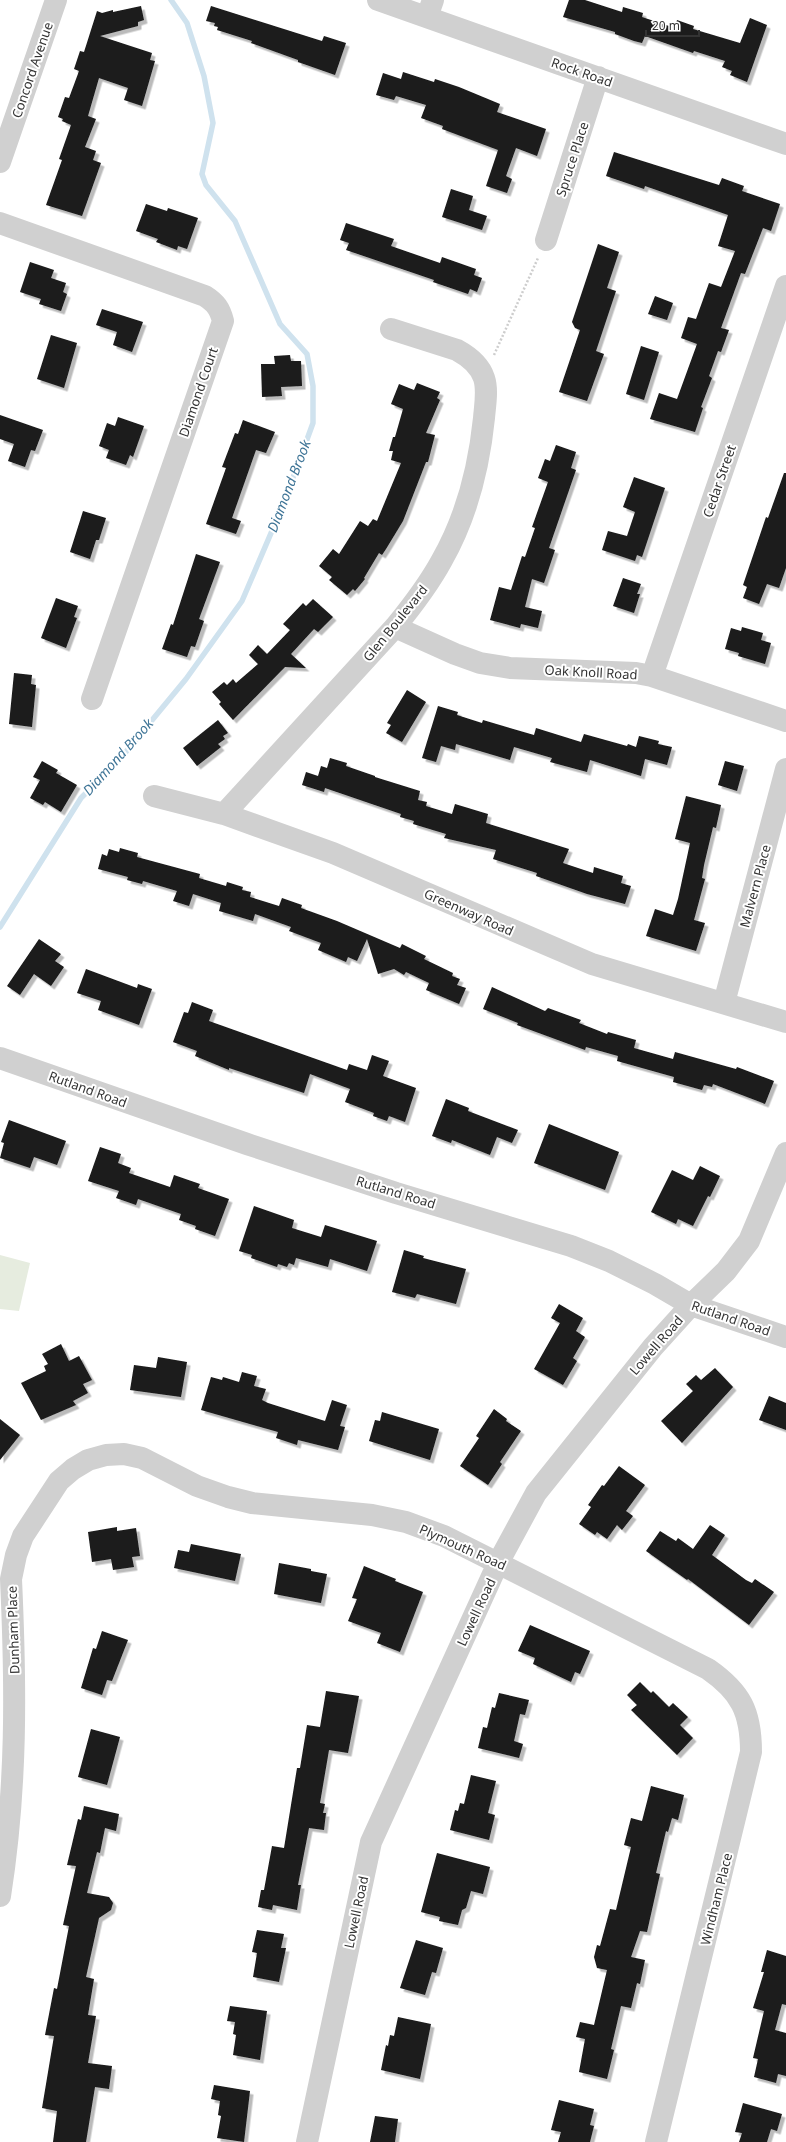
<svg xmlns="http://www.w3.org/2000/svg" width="786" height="2142" viewBox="0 0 786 2142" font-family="'Noto Sans',sans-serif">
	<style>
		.green { fill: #e6ecdf }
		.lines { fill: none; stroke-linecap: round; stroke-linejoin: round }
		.stream { stroke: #cfe2ee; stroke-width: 5.5 }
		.building { fill: #1a1a1a; filter: url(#shadow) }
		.path { stroke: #cdcdcd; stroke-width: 2.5; stroke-dasharray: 2 2; stroke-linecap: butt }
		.minor { stroke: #d0d0d0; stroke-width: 22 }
		.labels { text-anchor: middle; stroke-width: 4; stroke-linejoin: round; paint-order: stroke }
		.street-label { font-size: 13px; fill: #333; stroke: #fff }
		.water-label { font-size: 14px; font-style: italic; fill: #3f7597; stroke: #fff }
	</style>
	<defs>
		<filter id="shadow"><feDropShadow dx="3.5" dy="3.5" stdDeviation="0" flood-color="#0004"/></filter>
	</defs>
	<rect width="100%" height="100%" fill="#fff"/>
	<path class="green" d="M0,1255L30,1263L19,1311L0,1309Z"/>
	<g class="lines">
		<path class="stream" d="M0,927L81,798L120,759L186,679L242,601L283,505L313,423V386L307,354L280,324L235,221L206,185L202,174L213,123L204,76L187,23L171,0"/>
	</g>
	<path class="building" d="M569,0H585L622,12L623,7L643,13L642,17L669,26L671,22L676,24L677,20L694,26L693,29L740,43L750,18L767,25L747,82L730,75L732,71L722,67L725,61L694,51L693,53L645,36L642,43L634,41L615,34V32L563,17Z
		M141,6L144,20L138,22V26L100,36L152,53L150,60L155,61L142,106L124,100L128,88L99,78L88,116L96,119L85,147L96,151L93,160L101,163L82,216L46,205L62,160L59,159L71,125L62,121L63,119L58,117L65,97L69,98L79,71L74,69L80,51L84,52L97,11L102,13L113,10V12Z
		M211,6L322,41L324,36L346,43L335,75L298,62V60L251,43L252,41L217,30L218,27L214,26L215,23L206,21Z
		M403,72L434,82L435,79L459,87L500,104L497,112L546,129L537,156L516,148L506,176L512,179L507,193L486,186L498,150L442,129L443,126L421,118L426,105L396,96L394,100L376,95L383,73L401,79Z
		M614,152L719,185L722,178L744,186L742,191L780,204L771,231L763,228L745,274L741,273L721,328L729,330L721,352L718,351L709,376L712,378L701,407L703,408L695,432L650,419L659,393L677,399L697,344L681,338L688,317L696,319L709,283L721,287L735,251L718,246L728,215L645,186L644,189L606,176Z
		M451,189L473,196L469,210L487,216L482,230L442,217Z
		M146,204L167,211L168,208L198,218L187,249L178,246L177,250L156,242L158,239L136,231Z
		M346,223L394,239L391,246L440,263L442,257L476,269L474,275L482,278L477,292L470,289L468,294L433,282L434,280L346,250L349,243L340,240Z
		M598,244L619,252L607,288L616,291L596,351L604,354L587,401L559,392L580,330L575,328L572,322Z
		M30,262L54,270L51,278L66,283L63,292L67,294L61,311L39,304L41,299L20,292Z
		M655,296L673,303L667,320L648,314Z
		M102,309L143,322L132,352L113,345L117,332L96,325Z
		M51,335L77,343L64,388L37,379Z
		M641,346L659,352L644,400L626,394Z
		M290,355L291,361H301L302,386L281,387L282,396L262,397L261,364H275L274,356Z
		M417,383L440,392L437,398L440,400L426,433L435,435L428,462H426L403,521L386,549L382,555L379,553L364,578L365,579L355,591L353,589L347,595L329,580L332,577L319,566L333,549L339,554L360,521L368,526L373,519L377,521L401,463L391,460L393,451H389L393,437H395L403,409L391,404L399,384L414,390Z
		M0,415L43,430L35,451L31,450L25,467L8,461L14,444L0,439Z
		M118,417L144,426L133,457L130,455L126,465L106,458L109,450L99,446L107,423L115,426Z
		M243,420L275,432L266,453L256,450L232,518L241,521L236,534L206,524L226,468L222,467L235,433L238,434Z
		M556,445L576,452L571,468L576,470L549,548L555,550L544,583L532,579L525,607L542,611L538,628L521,624L520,628L490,620L499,587L511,590L522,556L525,557L535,528L532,527L548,482L538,478L545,459L550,461Z
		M784,473H786V568L779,588L767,584L759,604L743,598L747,587L743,585L766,517L768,518Z
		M634,477L665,488L642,557L637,555L635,561L602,550L608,531L627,536L635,512L623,507Z
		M83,511L106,518L99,540H96L90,559L70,552Z
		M196,554L220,562L199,619L204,621L195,647L191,646L187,657L162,649L171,624L173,625Z
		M623,578L641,584L637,594H640L634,613L613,606Z
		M56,598L78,606L74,617L77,618L66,648L41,638Z
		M313,599L333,617L318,632L314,629L291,654L306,668L285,667L233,720L219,704L221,702L212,692L224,682L227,685L233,679L236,683L258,664L249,655L258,645L267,654L290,630L283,624L303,603L306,606Z
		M742,627L763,633L761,640L771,643L765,664L738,656L739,653L725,649L731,628L741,631Z
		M14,673L32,675L31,684L36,685L32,727L9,724Z
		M407,690L426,702L402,742L386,733L391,725L387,723Z
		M438,706L458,712L457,715L482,723L483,720L534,735L536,728L581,742L584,734L627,746L628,744L636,747L639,736L659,741L658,744L672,747L667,765L645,759L641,776L590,760L587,772L550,762L552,758L514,747L510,760L456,744L455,750L441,746L436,762L422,758Z
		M218,720L228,733L223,736L225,739L218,744L221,747L197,766L183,748Z
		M330,758L347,763L346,766L375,776V777L420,791L418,800L427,802L426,806L452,814L455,804L488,814L486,823L569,849L563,863L593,873L594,867L623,876L621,883L631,886L625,904L587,894L536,876L537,873L493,859L496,850L444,838L446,834L413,824L414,821L400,817L401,814L325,788L324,792L302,785L306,772L318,776L321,766L327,768Z
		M42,761L58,770L56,773L77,785L61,812L45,802L43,805L30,798L40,780L33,777Z
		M725,761L744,766L737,791L718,785Z
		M686,796L721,805L716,828L713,827L704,865L702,878L705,879L694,920L705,923L696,951L646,936L655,909L673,915L678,899L690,843L675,839Z
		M120,848L138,853L137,857L200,874L199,878L226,886L227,882L243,887L242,890L251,892L250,897L279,906L282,898L302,905L301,908L337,921L400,948L402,944L426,956L424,959L453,973L452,976L460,979L457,985L466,988L459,1004L426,990L429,983L406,972L404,975L394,969L378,974L367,939L357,961L348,957L346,962L318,950L321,943L289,931L291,927L255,914L253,921L219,911L221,903L193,894L189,906L173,901L177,891L143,881L142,884L127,880L128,877L98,869L102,854L107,856L109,849L119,852Z
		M39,939L61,954L55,961L64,967L51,986L34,974L20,995L7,986Z
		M86,969L137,988L138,984L152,989L139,1025L98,1010L101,1001L77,993Z
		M492,987L545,1011L548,1008L581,1020L579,1023L607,1034L608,1032L636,1040L634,1048L673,1059L675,1052L736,1069L737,1067L774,1081L765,1104L713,1084L712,1087L704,1085L702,1090L673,1082L674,1077L617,1061L618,1056L586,1047L585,1050L517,1025L518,1023L483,1009Z
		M192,1002L213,1010L209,1021L347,1070L349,1064L367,1070L372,1055L389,1061L383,1076L416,1088L405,1122L389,1116L387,1121L373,1116L374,1113L345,1102L350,1089L310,1074L304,1093L229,1068V1070L195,1056L197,1051L173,1042L184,1012L188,1013Z
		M446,1099L469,1108L468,1111L518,1130L512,1143L497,1137L490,1155L452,1140L451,1143L432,1136Z
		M9,1120L66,1141L57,1165L34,1157L30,1168L0,1158L4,1143L1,1142Z
		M549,1124L619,1152L605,1190L534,1163Z
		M100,1147L121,1154L118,1163L131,1168L129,1173L170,1187L174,1175L200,1184L198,1188L229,1199L215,1236L195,1229L196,1226L179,1220L181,1214L138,1199L136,1205L116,1198L119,1191L88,1181Z
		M700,1166L720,1176L710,1197L708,1196L693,1226L678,1219L676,1224L651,1212L672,1170L693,1180Z
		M254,1206L294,1220L292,1228L321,1237L325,1225L377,1241L367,1271L330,1259L328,1267L296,1258L294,1265L289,1263L287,1267L278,1264L277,1267L251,1258L252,1255L239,1251Z
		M404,1250L424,1256L423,1258L466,1269L456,1304L417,1294L415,1298L392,1292Z
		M559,1304L583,1318L576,1331L585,1337L573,1358L577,1361L563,1385L534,1369L560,1323L551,1318Z
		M61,1344L69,1361L79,1356L92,1380L83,1384L88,1393L73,1401L76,1405L41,1420L21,1383L46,1371L44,1366L48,1364L42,1354Z
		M158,1357L187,1362L181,1397L130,1390L134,1365L156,1368Z
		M715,1368L733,1387L682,1443L661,1421L693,1391L686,1384L696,1375L701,1380Z
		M242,1372L257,1376L254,1386L266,1389L262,1400L268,1403L325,1421L332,1400L347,1405L340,1426L345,1427L338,1450L298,1440L297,1445L276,1438L278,1432L201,1410L211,1377L222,1380L223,1377L239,1382Z
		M769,1396L786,1403V1430L759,1420Z
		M494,1409L507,1419L506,1421L521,1431L500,1462L502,1464L488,1485L460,1466L479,1438L476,1436Z
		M382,1412L439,1429L430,1460L369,1441L375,1420L380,1421Z
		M0,1419L20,1435L0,1460Z
		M619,1466L645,1485L626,1511L633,1516L622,1530L617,1525L607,1539L597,1532L595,1535L579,1524L591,1507L588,1505L602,1485L604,1486Z
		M710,1525L725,1535L712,1555L746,1580L752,1583L755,1579L774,1592L749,1625L688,1579L687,1580L646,1551L660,1531L676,1541L678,1538L693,1549Z
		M117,1527V1531L136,1528L140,1556L132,1557L134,1567L113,1570L111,1559L92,1562L88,1532Z
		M191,1544L241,1554L235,1581L174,1568L178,1550L189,1552Z
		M279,1563L311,1569V1571L327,1574L321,1603L274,1594Z
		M364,1566L396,1579L395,1581L423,1592L400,1652L377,1643L381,1633L348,1621L357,1599L352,1598Z
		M530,1625L590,1651L580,1674L575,1672L571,1682L533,1664L535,1658L518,1651Z
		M102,1631L128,1640L112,1681L107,1680L102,1695L81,1688L93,1648L96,1649Z
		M640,1682L651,1693L653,1691L669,1707L673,1703L688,1717L680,1725L693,1738L677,1755L631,1710L637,1705L627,1695Z
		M326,1691L359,1696L348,1753L329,1750L320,1803L325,1804L323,1813H326L324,1830L309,1828L298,1885H301L297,1910L273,1905L272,1910L258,1907L261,1890H264L272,1846L284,1848L297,1768H300L307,1725L320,1727Z
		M499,1693L529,1700L525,1715L520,1714L514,1741L523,1744L519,1758L478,1748L483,1727L487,1728L492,1707L495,1708Z
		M91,1729L120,1737L107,1785L78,1777Z
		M471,1775L496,1781L488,1813L495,1815L489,1840L450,1830L455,1810L458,1811L460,1803L464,1804Z
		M651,1786L684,1795L678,1820L672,1818L668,1832L666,1831L656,1873L660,1874L647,1932L640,1931L631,1957L645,1960L640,1984L637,1983L631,2008L621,2006L611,2049L614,2050L607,2079L579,2072L585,2039L576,2037L580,2022L594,2025L607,1970L597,1968L594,1957L597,1945L600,1946L610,1909L616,1910L631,1847L624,1845L631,1818L642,1821Z
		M84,1806L119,1814L116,1831L105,1828L100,1853L97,1852L87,1893L109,1897L113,1903L111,1910L99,1918L86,1977L94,1979L88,2015L96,2016L88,2063L112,2066L109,2089L95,2087L86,2142H53L57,2111L42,2108L54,2036L45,2035L54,1988L57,1989L69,1926L63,1925L76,1866L67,1865L78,1819L81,1820Z
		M437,1853L490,1867L483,1894L471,1891L466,1908L462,1910L458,1925L439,1921L440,1917L421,1912Z
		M257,1930L284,1934L281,1948H286L279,1982L253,1977L257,1953L252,1952Z
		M416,1940L443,1948L436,1973L432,1972L425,1995L400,1988Z
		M767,1950L786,1956V2005L782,2004L775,2030L786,2033V2076L778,2074L776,2083L754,2077L758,2059L753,2058L764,2011L753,2008L764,1972H761Z
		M230,2006L267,2011L260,2060L233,2055L236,2035L233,2034L235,2022L227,2021Z
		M398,2017L431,2024L420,2079L381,2070L386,2045L388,2046L390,2035L394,2036Z
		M214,2085L250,2091L244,2142L217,2138L221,2116L218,2115L220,2101L211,2099Z
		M559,2100L594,2109L590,2125L594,2126L590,2142H558L561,2132L551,2130Z
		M743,2103L782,2114L777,2131L771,2129L767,2142H739L742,2133L735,2132Z
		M375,2116L398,2119L395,2142H370Z"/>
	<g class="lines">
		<path class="path" d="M494,355L538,258"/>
		<path class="minor" d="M378,0L786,144
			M427,17L433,0
			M0,162L56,0
			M0,223L205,296C216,303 220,309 223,321L92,699
			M546,240L598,77
			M395,627L455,654L480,663L510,668L636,673L652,676L786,721
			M652,676L786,286
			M154,796L224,814L333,853L592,964L786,1022
			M224,814L395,627C413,605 429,584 442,560C467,516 479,467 484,418C485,405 488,390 484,378C480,366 468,356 457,350L391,329
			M724,1003L786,769
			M0,1058L247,1144L396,1193L571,1246L609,1261L655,1284L691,1305L786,1337
			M0,1896C17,1788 16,1688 11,1579L16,1555L23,1536L59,1481L73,1469L88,1460L106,1455L124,1454L142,1458L197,1486L228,1497L252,1503L372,1515L406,1522L444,1536L708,1669C741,1692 751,1712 751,1752L656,2142
			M307,2142L371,1842L498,1563L536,1493L653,1347L691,1305L726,1271L749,1241L786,1153"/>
	</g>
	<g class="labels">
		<g class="street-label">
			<text transform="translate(32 70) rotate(-71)" y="5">Concord Avenue</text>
			<text transform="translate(582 72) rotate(19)" y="5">Rock Road</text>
			<text transform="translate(572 159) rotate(-72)" y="5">Spruce Place</text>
			<text transform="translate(198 392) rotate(-71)" y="5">Diamond Court</text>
			<text transform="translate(719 481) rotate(-71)" y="5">Cedar Street</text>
			<text transform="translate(395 623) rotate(-51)" y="5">Glen Boulevard</text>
			<text transform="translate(591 672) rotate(3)" y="5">Oak Knoll Road</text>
			<text transform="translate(755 886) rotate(-75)" y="5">Malvern Place</text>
			<text transform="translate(469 912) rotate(24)" y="5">Greenway Road</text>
			<text transform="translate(88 1089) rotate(20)" y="5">Rutland Road</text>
			<text transform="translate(396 1192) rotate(17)" y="5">Rutland Road</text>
			<text transform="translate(731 1318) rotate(19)" y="5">Rutland Road</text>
			<text transform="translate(656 1345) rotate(-49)" y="5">Lowell Road</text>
			<text transform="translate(463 1547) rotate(24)" y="5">Plymouth Road</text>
			<text transform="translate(476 1612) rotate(-65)" y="5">Lowell Road</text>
			<text transform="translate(13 1630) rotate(-92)" y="5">Dunham Place</text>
			<text transform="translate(716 1899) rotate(-76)" y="5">Windham Place</text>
			<text transform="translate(356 1912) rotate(-78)" y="5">Lowell Road</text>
		</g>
		<g class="water-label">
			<text transform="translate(289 486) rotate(-69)" y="5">Diamond Brook</text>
			<text transform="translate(118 757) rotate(-48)" y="5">Diamond Brook</text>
		</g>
	</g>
	<path d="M646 30v6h53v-6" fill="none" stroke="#333333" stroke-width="2"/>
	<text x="652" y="30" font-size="12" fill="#333333" stroke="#ffffff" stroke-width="3" paint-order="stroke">20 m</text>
</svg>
